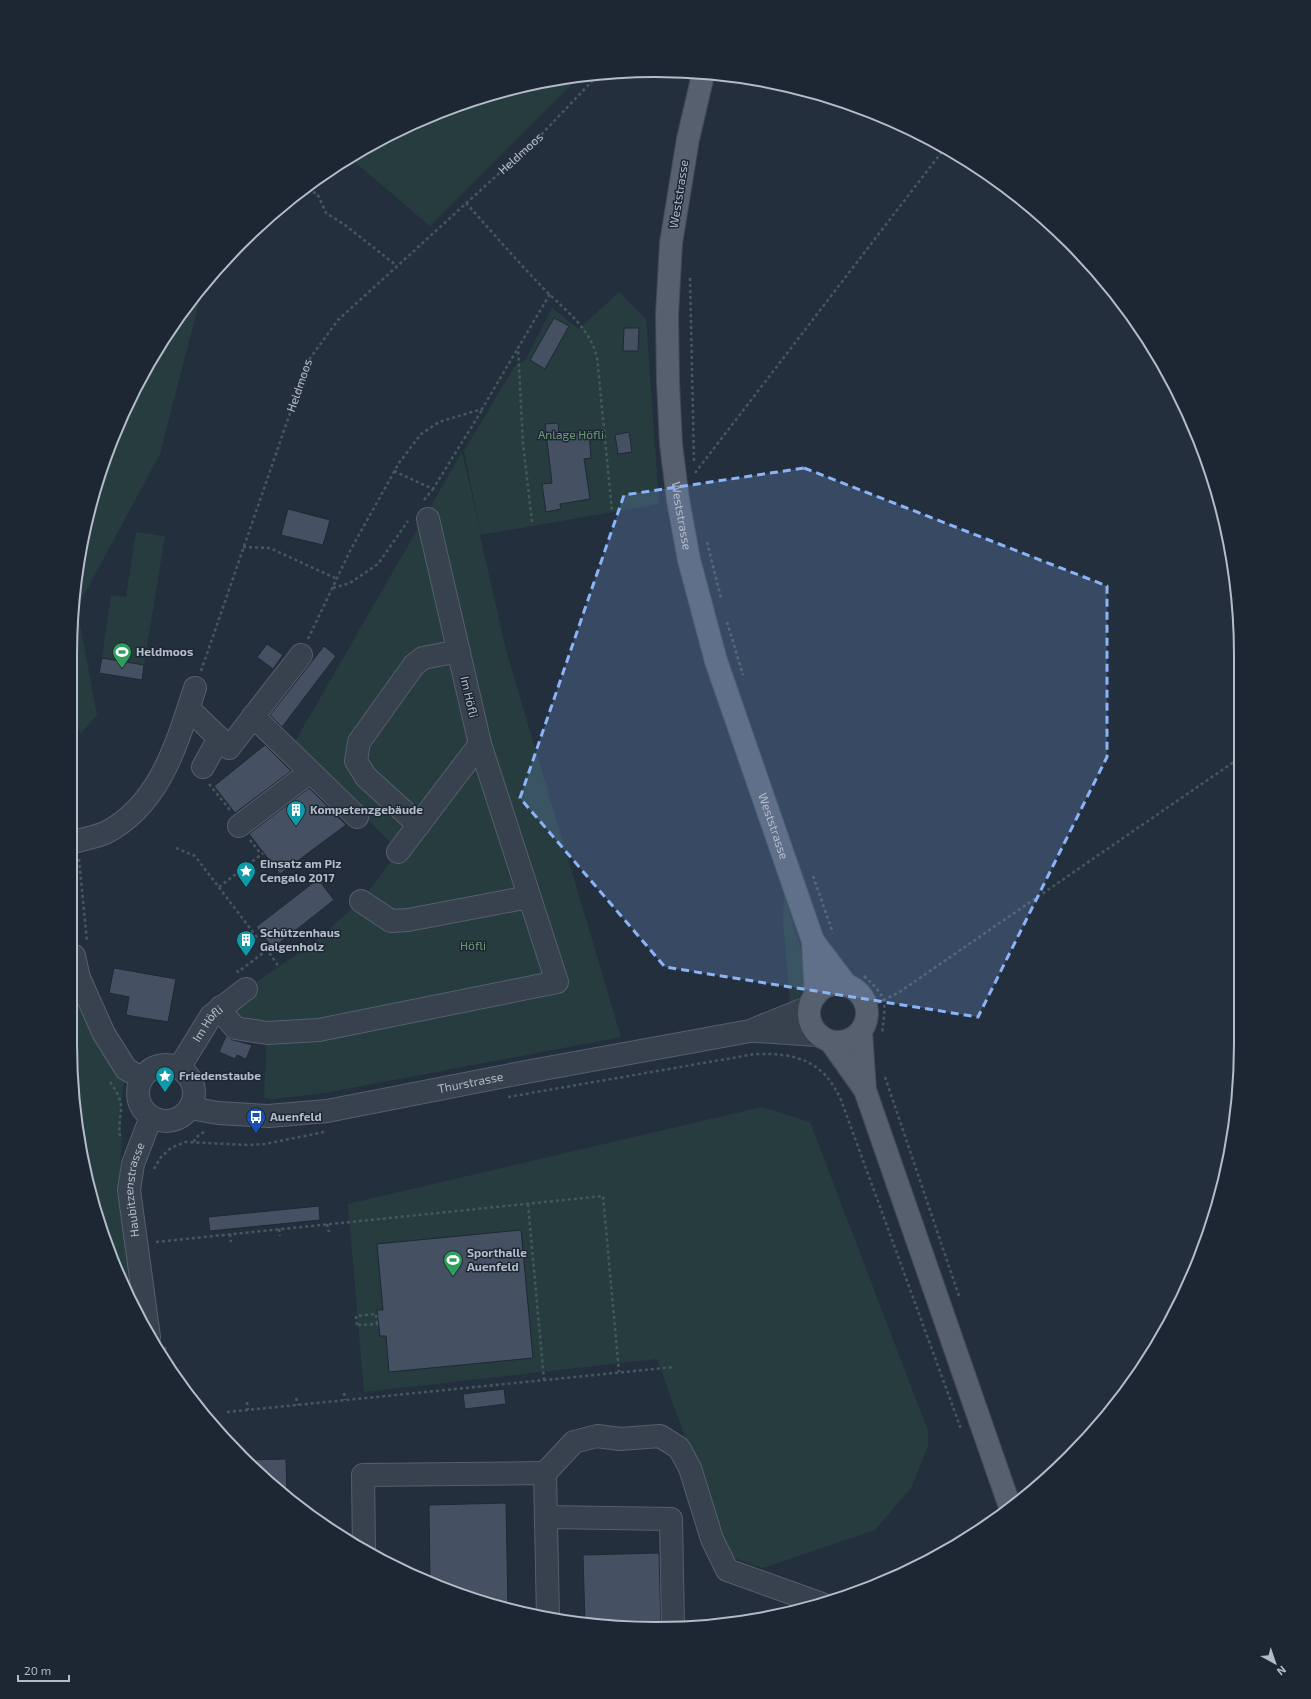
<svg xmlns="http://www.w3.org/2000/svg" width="1311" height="1699" viewBox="0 0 1311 1699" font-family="'Exo 2',sans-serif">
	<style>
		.green { fill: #263c3f }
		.building { fill: #455162; stroke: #1f2835 }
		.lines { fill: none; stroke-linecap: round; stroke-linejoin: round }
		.minor-casing { stroke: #565f6c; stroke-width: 24 }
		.major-casing { stroke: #414a57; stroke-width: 24 }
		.path { stroke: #44595c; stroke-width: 2.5; stroke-dasharray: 3 3; stroke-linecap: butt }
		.minor { stroke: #38414e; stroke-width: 22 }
		.major { stroke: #56606e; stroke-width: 22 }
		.marked { fill: #8ab4f8; fill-opacity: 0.2; stroke: #8ab4f8; stroke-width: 3; stroke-dasharray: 8 5; stroke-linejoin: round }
		.labels { text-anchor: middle; stroke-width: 3; stroke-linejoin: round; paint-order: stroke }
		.street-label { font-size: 12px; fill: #b4bcc9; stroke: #1d2633 }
		.park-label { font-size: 12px; fill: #6b9a76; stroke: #1d2633 }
		.poi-label { font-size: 12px; font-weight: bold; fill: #b4bcc9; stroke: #1d2633; text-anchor: start }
		.rim { fill: none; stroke: #b4bcc9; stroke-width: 2 }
	</style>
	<rect width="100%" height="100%" fill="#242f3e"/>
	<path class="green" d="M578,78L430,226L350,158L432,114L541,81Z
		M203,287L160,454L77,608L97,715L81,733L72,722L71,617L90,504L130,396L191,299Z
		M619,292L646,319L659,504L480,535L506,650L621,1037L325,1093L273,1099L264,1098L267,1033L226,1017L246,989L312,944L361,901L399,851L293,745L462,452L481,533L464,451L515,366L525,361L552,308L579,329Z
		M136,532L165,536L144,665L102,658L111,595L126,597Z
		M784,895C790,915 811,970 804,988C802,995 796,1000 790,1004L783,922Z
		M74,956L126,1069L121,1105V1153L119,1189L127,1238L133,1304L115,1268L90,1195L75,1120Z
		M762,1107L810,1122L928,1431V1446L911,1488L875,1530L763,1568L728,1556L657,1359L364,1392L348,1204Z"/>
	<path class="building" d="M554,318L569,326L545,369L530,360Z
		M624,328H639L638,351H623Z
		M558,423L559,434L589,432L591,458L584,459L590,499L560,504L561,509L546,512L542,484L552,483L545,424Z
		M629,432L632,452L618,454L615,435Z
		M288,509L330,520L323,545L281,535Z
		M267,644L283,655L273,669L257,657Z
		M324,646L336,656L282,727L270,715Z
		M102,658L144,665L142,680L99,673Z
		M265,745L291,771L235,813L214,786Z
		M309,788L346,825L280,874L249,834Z
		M318,879L334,900L273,948L256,927Z
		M114,968L176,979L168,1022L126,1015L129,997L109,993Z
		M226,1036L233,1040L252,1045L246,1059L237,1055L235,1059L219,1052Z
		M319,1206L320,1220L210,1231L208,1217Z
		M521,1230L533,1358L389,1372L386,1336H380L377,1310H383L377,1244Z
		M504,1389L506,1404L465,1409L463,1394Z
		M286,1459L287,1497L245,1460Z
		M506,1503L508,1610L430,1584L429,1505Z
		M659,1553L661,1629L585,1624L583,1555Z"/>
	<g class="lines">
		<g class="minor-casing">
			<g id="minor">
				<path d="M188,711L192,712L219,738L203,767"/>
				<path d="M253,716L357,817"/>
				<path d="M219,738L229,748L301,655"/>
				<path d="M419,825L366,777L356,761L359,742L414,665L423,658L459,651"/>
				<path d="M239,826L310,772"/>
				<path d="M73,842C83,839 96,837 105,833C160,805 177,743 195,688"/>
				<path d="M398,852L480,744L428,519"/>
				<path d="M361,901L391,921L408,920L529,897"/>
				<path d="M74,956L79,978L104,1034L126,1069L142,1078"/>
				<path d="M221,1007L226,1017L235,1028L267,1033L319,1030L557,982L480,744"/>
				<path d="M757,1031L817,1035"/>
				<circle cx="166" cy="1093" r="28"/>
				<path id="s2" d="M179,1068L211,1016L246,989"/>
				<path id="s3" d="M190,1108L218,1113L268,1116L327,1111L526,1072L750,1031L809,1007"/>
				<path id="s4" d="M149,1337L129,1190L133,1164L151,1117"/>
				<path d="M545,1473L574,1442L597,1436L620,1439L660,1436L679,1448L690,1468L712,1539L727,1570L822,1604"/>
				<path d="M546,1517L671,1519L673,1628"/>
				<path d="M364,1551L363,1475L545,1473L548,1618"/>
			</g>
		</g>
		<g class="major-casing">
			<g id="major">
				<path id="s5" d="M703,75L688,139L671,243L667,315L668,382L671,444L678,500L689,560L716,661L813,941L816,995"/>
				<path d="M813,941L847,986"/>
				<circle cx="838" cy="1013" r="29"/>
				<path d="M861,1031L865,1090L1010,1507"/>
				<path d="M831,1042L865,1090"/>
			</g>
		</g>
		<g class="path">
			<path d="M301,191L317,193L326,213L345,225L397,266"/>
			<path d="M466,203C492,232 518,262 545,290C566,311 589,327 597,357L612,511"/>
			<path d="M690,278L694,461"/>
			<path d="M394,471L433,489L482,410"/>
			<path d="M695,473L944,149"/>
			<path d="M424,500L433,489"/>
			<path d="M532,522L523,444L518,348L550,294"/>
			<path d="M707,542L721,598"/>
			<path d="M243,547L270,548L337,579"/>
			<path d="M333,588L350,583L378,564L408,521"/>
			<path d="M727,622L743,675"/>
			<path d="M308,639L351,549L399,463L421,434L439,422L482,409L518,348"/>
			<path id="s1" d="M201,671L308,361L338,320L539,137L597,76"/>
			<path d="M209,784L230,810"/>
			<path d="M250,840L261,854"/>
			<path d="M176,848L195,856L259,940"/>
			<path d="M79,859L87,942"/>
			<path d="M813,876L833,933"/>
			<path d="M219,887L263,853"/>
			<path d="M266,948L279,967"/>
			<path d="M237,970L238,972L267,950"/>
			<path d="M864,976C888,998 886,1001 882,1033"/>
			<path d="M867,1008L898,993L1238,759"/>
			<path d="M885,1077L959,1296"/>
			<path d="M110,1082C115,1089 120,1097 121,1105C122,1115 116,1132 122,1139"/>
			<path d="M508,1097L755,1054C796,1053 823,1060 841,1100L961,1429"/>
			<path d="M194,1142L195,1138L204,1132"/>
			<path d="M154,1169L161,1157L171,1148L185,1142L248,1145L265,1144L324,1132"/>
			<path d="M528,1204L544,1380"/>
			<path d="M327,1224L329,1232"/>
			<path d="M279,1229L280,1236"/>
			<path d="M230,1234L231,1242"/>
			<path d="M156,1242L603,1196L619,1372"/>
			<path d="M357,1325L356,1316L376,1314L377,1324"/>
			<path d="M358,1325L378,1324"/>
			<path d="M165,1347L168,1365"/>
			<path d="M344,1393L345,1400"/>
			<path d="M296,1398L298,1405"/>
			<path d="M247,1402L248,1410"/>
			<path d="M227,1412L674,1367"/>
		</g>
		<use href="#minor" class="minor"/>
		<use href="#major" class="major"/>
	</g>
	<path class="marked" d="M804,468L1107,586V757L978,1017L665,967L520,798L624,495Z"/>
	<defs>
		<g id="stadium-pin" transform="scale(1)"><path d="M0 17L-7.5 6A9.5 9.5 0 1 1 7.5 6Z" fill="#2e9e5b" stroke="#1d2633"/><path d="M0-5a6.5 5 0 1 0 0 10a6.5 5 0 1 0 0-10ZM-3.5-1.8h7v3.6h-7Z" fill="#fff"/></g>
		<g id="building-pin" transform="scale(1)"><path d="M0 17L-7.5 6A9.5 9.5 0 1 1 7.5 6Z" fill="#0f9aa8" stroke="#1d2633"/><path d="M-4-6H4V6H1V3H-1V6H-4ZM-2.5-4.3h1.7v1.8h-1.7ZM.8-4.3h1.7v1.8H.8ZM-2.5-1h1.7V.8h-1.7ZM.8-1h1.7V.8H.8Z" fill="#fff"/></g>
		<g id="sight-pin" transform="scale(1)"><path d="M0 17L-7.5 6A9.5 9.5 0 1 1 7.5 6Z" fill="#0f9aa8" stroke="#1d2633"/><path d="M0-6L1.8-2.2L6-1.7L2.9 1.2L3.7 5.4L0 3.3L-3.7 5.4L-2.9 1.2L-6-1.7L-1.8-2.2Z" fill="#fff"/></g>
		<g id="bus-pin" transform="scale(1)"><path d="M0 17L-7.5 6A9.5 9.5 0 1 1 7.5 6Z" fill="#1a4fb4" stroke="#1d2633"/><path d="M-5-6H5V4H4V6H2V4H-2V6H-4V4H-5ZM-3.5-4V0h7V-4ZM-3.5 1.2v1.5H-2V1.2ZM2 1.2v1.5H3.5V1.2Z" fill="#fff"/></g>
	</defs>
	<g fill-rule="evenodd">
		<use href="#stadium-pin" x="122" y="652"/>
		<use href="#building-pin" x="296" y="810"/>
		<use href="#sight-pin" x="246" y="871"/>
		<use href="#building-pin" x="246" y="940"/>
		<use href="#sight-pin" x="165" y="1076"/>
		<use href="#bus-pin" x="256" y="1117"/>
		<use href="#stadium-pin" x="453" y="1260"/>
	</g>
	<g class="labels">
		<g class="street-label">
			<text dy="4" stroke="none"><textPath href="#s1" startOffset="626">Heldmoos</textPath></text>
			<text transform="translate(679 194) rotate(-81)" y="4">Weststrasse</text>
			<text dy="4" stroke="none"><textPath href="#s1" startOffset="302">Heldmoos</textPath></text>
			<text dy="4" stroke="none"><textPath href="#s5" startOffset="445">Weststrasse</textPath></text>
			<text transform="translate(469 697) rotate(77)" y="4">Im Höfli</text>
			<text dy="4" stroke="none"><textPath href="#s5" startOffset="769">Weststrasse</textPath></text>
			<text dy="4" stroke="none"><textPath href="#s2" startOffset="53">Im Höfli</textPath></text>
			<text dy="4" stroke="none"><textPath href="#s3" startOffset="284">Thurstrasse</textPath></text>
			<text dy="4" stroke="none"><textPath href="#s4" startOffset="149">Haubitzenstrasse</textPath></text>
		</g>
		<g class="park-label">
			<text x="571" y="439">Anlage Höfli</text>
			<text x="473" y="950">Höfli</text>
		</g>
		<g class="poi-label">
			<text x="136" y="656">Heldmoos</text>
			<text x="310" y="814">Kompetenzgebäude</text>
			<text x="260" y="868">Einsatz am Piz<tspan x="260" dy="14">Cengalo 2017</tspan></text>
			<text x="260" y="937">Schützenhaus<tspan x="260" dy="14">Galgenholz</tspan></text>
			<text x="179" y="1080">Friedenstaube</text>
			<text x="270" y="1121">Auenfeld</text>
			<text x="467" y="1257">Sporthalle<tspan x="467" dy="14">Auenfeld</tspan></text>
		</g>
	</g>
	<path d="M0 0H1311V1699H0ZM655 77H656A578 578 0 0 1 1234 655V1044A578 578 0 0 1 656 1622H655A578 578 0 0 1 77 1044V655A578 578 0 0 1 655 77Z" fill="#1d2633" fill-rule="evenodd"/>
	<path class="rim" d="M655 77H656A578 578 0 0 1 1234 655V1044A578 578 0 0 1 656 1622H655A578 578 0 0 1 77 1044V655A578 578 0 0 1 655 77Z"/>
	<g transform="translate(1275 1663) rotate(140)" stroke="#1d2633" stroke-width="3" paint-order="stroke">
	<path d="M0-3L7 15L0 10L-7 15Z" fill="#b4bcc9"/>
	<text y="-6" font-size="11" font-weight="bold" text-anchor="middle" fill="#b4bcc9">N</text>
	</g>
	<path d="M18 1675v6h51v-6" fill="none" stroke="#b4bcc9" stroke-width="2"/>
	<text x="24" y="1675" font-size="12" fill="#b4bcc9" stroke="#1d2633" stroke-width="3" paint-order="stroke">20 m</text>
</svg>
